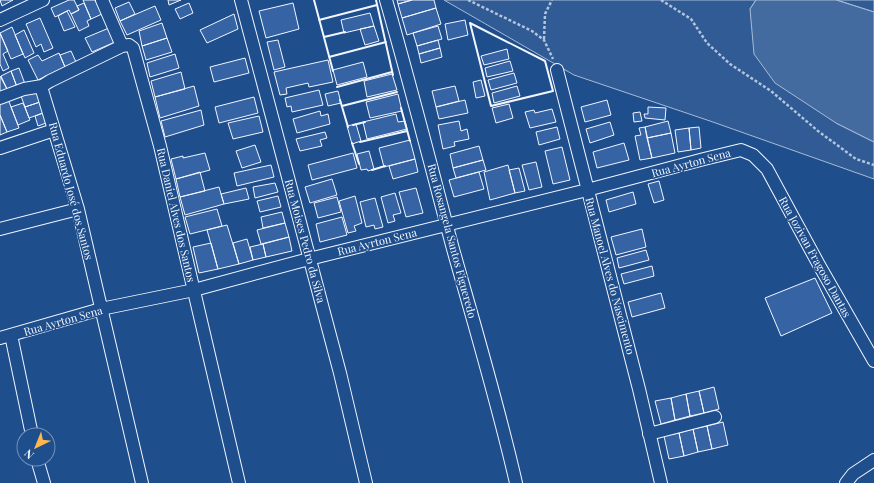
<svg xmlns="http://www.w3.org/2000/svg" width="874" height="483" viewBox="0 0 874 483" font-family="'Playfair Display',serif">
	<style>
		.built { fill: #305b95; stroke: #a8bbd7 }
		.water { fill: #446ba0; stroke: #a8bbd7 }
		.building { fill: #3563a3; stroke: #f2f6ff }
		.lines { fill: none; stroke-linecap: round; stroke-linejoin: round }
		.street-casing { stroke: #f2f6ff; stroke-width: 14 }
		.path { stroke: #b3c4dc; stroke-width: 2.5; stroke-dasharray: 3 2; stroke-linecap: butt }
		.street { stroke: #1f4e8c; stroke-width: 12 }
		.wall { stroke: #f2f6ff; stroke-width: 2 }
		.labels { text-anchor: middle; stroke-width: 3; stroke-linejoin: round; paint-order: stroke }
		.street-label { font-size: 11px; fill: #f2f6ff; stroke: #1f4e8c }
	</style>
	<rect width="100%" height="100%" fill="#1f4e8c"/>
	<path class="built" d="M444,0H756L750,9L836,123L874,142V179L710,121L574,75Z
		M836,0H874V12L840,1Z"/>
	<path class="water" d="M756,0H836L874,12V142L836,123L775,83L754,54L750,9Z"/>
	<path class="building" d="M0,0H13L2,6Z
		M69,0H74L79,10L71,14L69,10L55,17L51,8Z
		M83,0H95L102,14L91,19Z
		M168,0H181L169,5Z
		M397,0H412L398,4Z
		M412,0H434L436,8L402,18L398,4Z
		M129,2L135,14L120,21L115,8Z
		M84,3L91,19L87,21L89,26L79,31L71,14L79,10L77,6Z
		M189,3L193,13L180,19L175,9Z
		M293,3L299,29L266,38L259,11Z
		M155,6L161,20L127,35L120,21Z
		M436,8L441,24L407,35L402,18Z
		M67,11L75,27L64,31L58,16Z
		M370,13L374,26L344,33L341,20Z
		M234,14L238,29L207,43L200,30Z
		M40,18L53,48L44,52L41,44L36,47L26,24Z
		M465,20L468,35L448,40L445,24Z
		M162,23L167,38L142,46L139,31Z
		M374,26L379,41L365,45L360,29Z
		M438,26L442,39L417,46L413,33Z
		M12,27L23,54L11,59L0,33Z
		M109,28L115,42L92,52L85,38Z
		M24,30L34,53L25,58L15,35Z
		M0,33L8,51L3,54L9,68L3,71L0,64Z
		M167,38L172,52L146,60L142,46Z
		M278,40L285,67L274,70L267,42Z
		M438,40L440,48L419,54L417,46Z
		M440,48L442,57L421,63L419,54Z
		M507,49L509,59L484,65L481,56Z
		M71,51L76,62L65,67L60,55Z
		M59,53L65,67L38,80L28,60L38,55L42,61Z
		M175,54L179,68L150,77L147,63Z
		M245,58L249,73L214,82L210,67Z
		M328,60L333,82L309,87L308,83L286,88L287,94L280,95L274,72Z
		M510,61L513,71L487,77L485,68Z
		M363,62L367,77L337,85L333,70Z
		M19,68L25,84L17,87L11,71Z
		M11,71L17,87L8,91L1,76Z
		M181,72L185,89L155,97L151,81Z
		M514,73L517,83L491,90L488,80Z
		M392,74L397,90L367,97L364,81Z
		M0,76L8,91L0,95Z
		M481,80L485,96L476,98L473,82Z
		M194,86L199,106L160,118L155,97Z
		M455,86L459,101L436,107L432,91Z
		M517,86L520,96L494,103L492,93Z
		M319,90L323,105L292,112L291,106L287,107L285,98Z
		M338,91L341,103L328,106L325,94Z
		M37,92L40,102L25,107L21,96Z
		M398,94L402,111L370,118L366,102Z
		M254,97L258,113L219,123L215,107Z
		M8,99L19,128L7,132L0,115V101Z
		M465,100L468,113L439,119L436,107Z
		M607,100L611,115L585,122L581,107Z
		M40,102L43,113L29,118L25,107Z
		M23,103L30,120L18,125L11,107Z
		M509,104L513,118L496,123L492,108Z
		M648,107L666,108L665,120L645,118L644,114H648Z
		M552,109L556,122L530,128L525,112L534,110L535,113Z
		M201,110L204,125L165,137L161,121Z
		M320,111L321,116L328,114L330,124L297,133L293,119Z
		M640,112L642,121L634,122L633,113Z
		M43,113L46,123L38,126L35,116Z
		M396,114L398,122L405,121L407,129L367,139L363,122Z
		M0,115L7,132L0,135Z
		M259,116L263,132L233,139L228,123Z
		M459,121L461,131L467,129L469,139L454,142L455,146L443,149L438,125Z
		M668,121L671,133L647,138L645,127Z
		M610,122L614,135L590,143L586,129Z
		M356,124L361,141L352,144L347,126Z
		M557,127L560,139L539,145L536,132Z
		M645,127L652,158L640,160L635,136L641,135L639,128Z
		M699,127L701,148L691,150L689,128Z
		M689,128L691,150L678,152L675,130Z
		M325,132L327,138L320,140L322,146L300,151L296,139Z
		M671,133L675,153L652,158L647,138Z
		M410,140L415,159L384,167L379,148Z
		M624,143L629,160L597,168L593,152Z
		M255,145L261,162L242,168L236,151Z
		M479,146L483,160L453,168L450,154Z
		M562,147L570,180L553,184L545,151Z
		M369,151L374,169L368,171L367,169L361,170L357,154Z
		M205,153L210,170L176,179L171,159L183,156V158Z
		M353,153L357,168L312,180L308,165Z
		M415,159L418,172L393,179L389,166Z
		M483,160L486,170L456,178L453,168Z
		M536,162L542,187L529,190L522,165Z
		M271,165L274,177L237,186L234,173Z
		M508,165L515,193L490,200L484,172Z
		M519,168L525,191L515,193L509,170Z
		M200,172L205,191L180,197L176,179Z
		M479,172L484,189L454,197L449,180Z
		M332,179L337,195L310,203L305,187Z
		M659,181L664,200L654,203L648,184Z
		M275,183L278,192L255,198L253,187Z
		M219,187L224,204L185,215L180,197Z
		M246,188L249,199L224,204L221,194Z
		M416,188L423,213L406,217L399,192Z
		M633,192L636,204L609,212L606,200Z
		M395,193L401,213L393,215L395,221L388,223L381,197Z
		M278,196L281,207L260,212L257,201Z
		M355,196L362,223L354,226L356,231L348,233L339,201Z
		M337,197L341,212L318,218L314,203Z
		M375,198L383,227L375,229L374,225L366,227L360,202Z
		M217,209L222,226L190,234L185,217Z
		M282,212L285,223L263,228L261,217Z
		M342,217L347,235L320,242L316,224Z
		M285,223L289,237L261,244L257,230Z
		M227,225L239,264L218,269L207,230Z
		M642,229L646,247L616,255L611,237Z
		M289,237L292,251L266,257L263,244Z
		M247,239L253,260L239,264L233,243Z
		M211,243L218,269L199,273L193,247Z
		M263,244L266,257L253,260L250,247Z
		M646,250L649,260L619,268L617,258Z
		M652,266L654,276L624,284L621,274Z
		M815,278L832,313L781,336L765,298Z
		M661,293L665,308L632,317L628,302Z
		M714,387L719,409L704,413L699,391Z
		M699,391L704,413L690,416L686,394Z
		M686,394L690,416L675,420L671,398Z
		M671,398L675,420L661,424L655,401Z
		M723,422L728,445L712,449L707,426Z
		M707,426L712,449L698,452L693,429Z
		M693,429L698,452L684,456L679,433Z
		M679,433L684,456L669,459L664,436Z"/>
	<g class="lines">
		<g class="street-casing">
			<path id="street" d="M102,0L122,46
				M241,0L340,373L366,483
				M386,0C410,83 431,166 453,249C475,327 498,404 516,483
				M0,20L43,0
				M557,70L639,389L661,483
				M42,86L50,81L122,46L129,45L133,48L160,146L239,483
				M42,86V90L78,209L142,483
				M0,98L24,89L42,86
				M0,148L54,130
				M0,229L78,209
				M11,335L32,435
				M0,338L101,309L194,290L309,259L587,190L704,159L741,150L753,155L767,169L819,265L874,361
				M649,434L715,417
				M37,459L44,483
				M846,483L853,474L874,460"/>
		</g>
		<path class="path" d="M468,0L532,31L544,40L553,59
			M661,0L691,19L707,43L730,64L771,91L818,131L856,159L874,165
			M544,39L545,14L552,0"/>
		<use href="#street" class="street"/>
		<path class="wall" d="M314,0L333,71
			M376,0L393,75
			M319,20L377,5
			M470,23L545,61L553,91L491,106Z
			M324,37L345,32
			M329,57L386,42
			M337,87L392,72
			M340,100L348,127
			M342,106L397,92
			M401,108L410,141
			M353,125L365,122
			M360,142L407,131
			M352,143L359,164
			M372,170L385,166"/>
	</g>
	<g class="labels">
		<g class="street-label">
			<text transform="translate(691 163) rotate(-15)" y="4">Rua Ayrton Sena</text>
			<text transform="translate(71 191) rotate(75)" y="4">Rua Eduardo José dos Santos</text>
			<text transform="translate(176 215) rotate(77)" y="4">Rua Daniel Alves dos Santos</text>
			<text transform="translate(305 241) rotate(75)" y="4">Rua Moises Pedro da Silva</text>
			<text transform="translate(452 241) rotate(75)" y="4">Rua Rosangela Santos Figueredo</text>
			<text transform="translate(377 242) rotate(-14)" y="4">Rua Ayrton Sena</text>
			<text transform="translate(815 257) rotate(61)" y="4">Rua Jozivan Fragoso Dantas</text>
			<text transform="translate(610 276) rotate(75)" y="4">Rua Manoel Alves do Nascimento</text>
			<text transform="translate(63 321) rotate(-16)" y="4">Rua Ayrton Sena</text>
		</g>
	</g>
	<g transform="translate(36 447) rotate(223)"><circle r="19" fill="#1f4e8c" stroke="#7391ba"/>
	<path d="M0-3L7 15L0 10L-7 15Z" fill="#ffb74d"/>
	<text y="-6" font-size="11" font-weight="bold" text-anchor="middle" fill="#f2f6ff">N</text>
	</g>
</svg>
